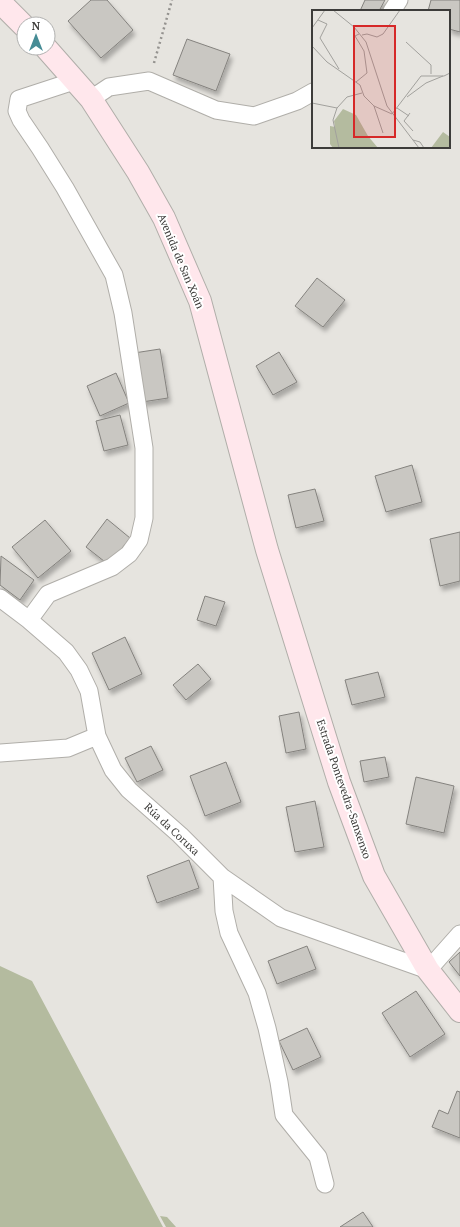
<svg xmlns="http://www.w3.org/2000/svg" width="460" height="1227" viewBox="0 0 460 1227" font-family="'PT Serif',serif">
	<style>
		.green { fill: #b4bb9f }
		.building { fill: #c9c7c2; stroke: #84827e; filter: url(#shadow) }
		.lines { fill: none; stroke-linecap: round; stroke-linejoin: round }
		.street-casing { stroke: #b0aea9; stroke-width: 19 }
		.secondary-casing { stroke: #b0aea9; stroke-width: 24 }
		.path { stroke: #94928f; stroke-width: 2.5; stroke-dasharray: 2 3; stroke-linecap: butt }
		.street { stroke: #fff; stroke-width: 17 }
		.secondary { stroke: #ffe7ec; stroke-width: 22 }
		.labels { text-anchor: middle; stroke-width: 4; stroke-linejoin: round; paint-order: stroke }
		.street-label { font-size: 11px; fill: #3d3c3a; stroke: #fff }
		.inset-road { fill: none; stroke: #a2a19d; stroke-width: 1 }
		.view { fill: #d62828; fill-opacity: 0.15; stroke: #d62828; stroke-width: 2 }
		.inset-edge { fill: none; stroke: #3d3c3a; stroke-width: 2 }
	</style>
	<defs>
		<filter id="shadow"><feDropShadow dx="2.5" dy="4.5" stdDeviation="2" flood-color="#0004"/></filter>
	</defs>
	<rect width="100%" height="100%" fill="#e6e4df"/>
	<path class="green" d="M0,966L32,981L163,1227H0Z
		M160,1216L167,1217L176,1227H166Z"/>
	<path class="building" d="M91,0H107L133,30L101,58L68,21Z
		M365,0H385L379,11H360Z
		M431,0H460V32L449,29V11H428Z
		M187,39L230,54L216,91L173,75Z
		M317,278L345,300L323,327L295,306Z
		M160,349L168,398L142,402L134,353Z
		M279,352L297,382L273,395L256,366Z
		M116,373L129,403L100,416L87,386Z
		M120,415L128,445L104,451L96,421Z
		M412,465L422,502L386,512L375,476Z
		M315,489L324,521L296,528L288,495Z
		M107,519L130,538L109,565L86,547Z
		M45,520L71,551L38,578L12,547Z
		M460,532V581L440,586L430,539Z
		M1,556L34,580L20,600L0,585Z
		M205,596L225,602L216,626L197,620Z
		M125,637L142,674L109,690L92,653Z
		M198,664L211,679L186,700L173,685Z
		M378,672L385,697L352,705L345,680Z
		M299,712L306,749L286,753L279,716Z
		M151,746L163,770L137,782L125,758Z
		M385,757L389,777L364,782L360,761Z
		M226,762L241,802L205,816L190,776Z
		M416,777L454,786L444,833L406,824Z
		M315,801L324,847L295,852L286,807Z
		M189,860L199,888L157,903L147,876Z
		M307,946L316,969L277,984L268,961Z
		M460,952V976L449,962Z
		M416,991L445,1034L410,1057L382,1013Z
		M307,1028L321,1057L293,1070L279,1041Z
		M457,1091L460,1092V1138L432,1127L439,1110L448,1114Z
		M363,1212L373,1227H340Z"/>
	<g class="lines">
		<g class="street-casing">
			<path id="street" d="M392,11L399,0
				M91,99L109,87L149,81L216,110L254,116L297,101L313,92
				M0,598L29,620L66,652L79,670L89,691L97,736L113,770L129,790L180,835L222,877L281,918L428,970L460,934
				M29,620L48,594L112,567L129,554L139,540L144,518V448L123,313L114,275L65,188L40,148L21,120L17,111L19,99L74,81
				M0,753L68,748L97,736
				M222,877L224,911L229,933L257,993L267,1028L279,1082L284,1115L318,1157L325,1184"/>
		</g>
		<g class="secondary-casing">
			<path id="secondary" d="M0,2L24,26
				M46,48L91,99L138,172L164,218L200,301L267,550L339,782L374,876L428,970L460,1011"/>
		</g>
		<path class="path" d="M154,63L172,0"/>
		<use href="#street" class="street"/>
		<use href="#secondary" class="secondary"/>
	</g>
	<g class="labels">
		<g class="street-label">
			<text transform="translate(181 261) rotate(67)" y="4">Avenida de San Xoán</text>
			<text transform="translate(344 789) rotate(71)" y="4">Estrada Pontevedra-Sanxenxo</text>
			<text transform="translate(172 829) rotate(43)" y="4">Rúa da Coruxa</text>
		</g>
	</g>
	<g transform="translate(312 10)">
		<rect width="138" height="138" fill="#e6e4df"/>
		<path d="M31,99L44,105L56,126L66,138H21L18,134V116L23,117L22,111ZM131,122L138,127V138H119Z" fill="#b4bb9f"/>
		<path class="inset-road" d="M21,0L42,17L54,32L75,96L107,138M6,10L15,14L8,28L27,59M0,18L13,0M50,25L55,24L65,27L71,24L88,0M94,32L119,55V64M0,36L15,52L48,75L52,86L62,96L80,104L109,66H132L138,63M44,72L55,63L52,41L43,26L47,24M95,87L114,73L131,66M0,93L25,98L21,110L27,138M62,96L71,123M25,98L35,87L50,83M85,98L97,106M98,103L92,111L101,121M101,130L108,132L112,138"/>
		<path class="view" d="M42,16H83V127H42Z"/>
		<rect width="138" height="138" class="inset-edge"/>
	</g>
	<g transform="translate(36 36)"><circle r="19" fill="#ffffff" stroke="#b1b1b0"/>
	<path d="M0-3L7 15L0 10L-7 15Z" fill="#468c95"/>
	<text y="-6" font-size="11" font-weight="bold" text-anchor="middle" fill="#3d3c3a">N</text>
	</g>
</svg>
